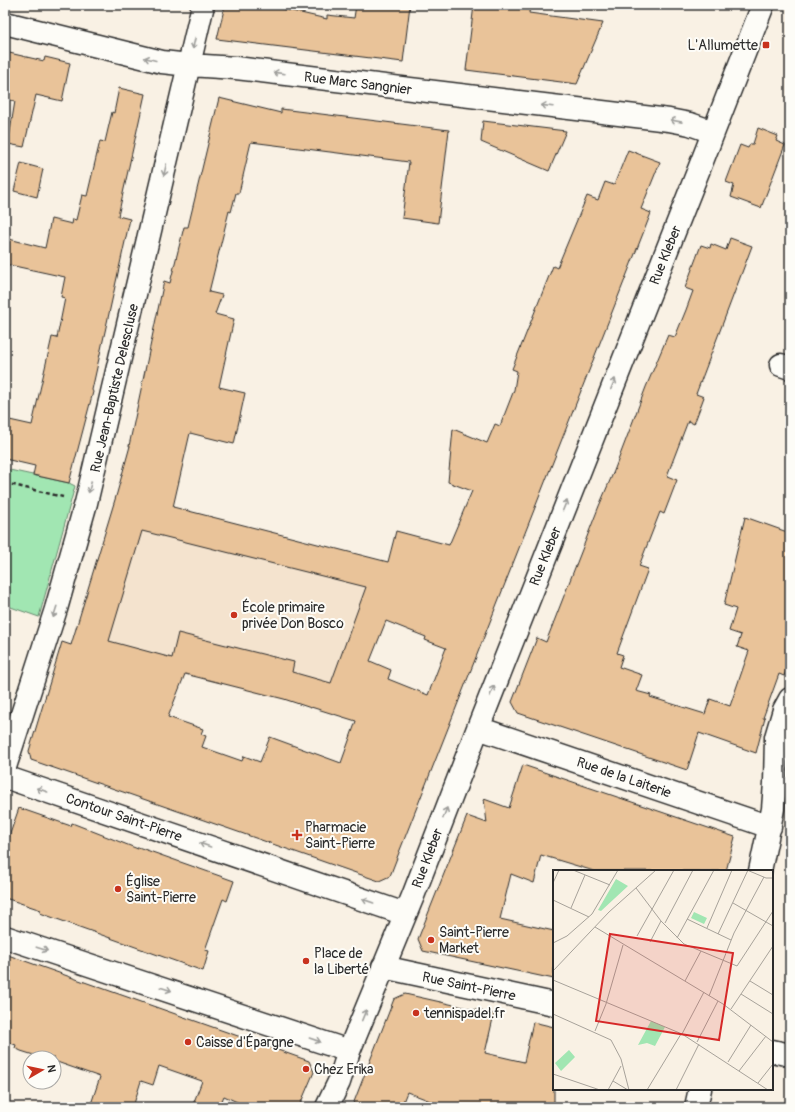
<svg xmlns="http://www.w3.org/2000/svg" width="795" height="1112" viewBox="0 0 795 1112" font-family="Pangolin,sans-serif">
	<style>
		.built { fill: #f4e3ce }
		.green { fill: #a1e6b2; stroke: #66886e }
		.building { fill: #e9c399; stroke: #2b2b2b; fill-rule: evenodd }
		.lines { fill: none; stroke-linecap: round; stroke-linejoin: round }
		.minor-casing { stroke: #2b2b2b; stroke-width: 25 }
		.path { stroke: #2b2b2b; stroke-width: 2.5; stroke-dasharray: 4 3; stroke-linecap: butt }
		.minor { stroke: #fdfcf7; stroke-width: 22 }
		.oneway { stroke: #9e9e9b }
		.poi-dot { fill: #c8321e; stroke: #fdfcf7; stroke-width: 1.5 }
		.labels { text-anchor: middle; stroke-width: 4; stroke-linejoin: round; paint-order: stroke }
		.poi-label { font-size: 14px; fill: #2b2b2b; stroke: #fdfcf7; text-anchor: start }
		.street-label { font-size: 14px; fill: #2b2b2b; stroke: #fdfcf7 }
		.inset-road { fill: none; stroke: #a7a29a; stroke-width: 1 }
		.view { fill: #d62828; fill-opacity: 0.15; stroke: #d62828; stroke-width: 2 }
		.inset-edge { fill: none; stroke: #2b2b2b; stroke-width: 2 }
	</style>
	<rect width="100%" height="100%" fill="#f9f1e4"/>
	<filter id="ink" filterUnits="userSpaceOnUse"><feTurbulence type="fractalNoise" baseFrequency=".025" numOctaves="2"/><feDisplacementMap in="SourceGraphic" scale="8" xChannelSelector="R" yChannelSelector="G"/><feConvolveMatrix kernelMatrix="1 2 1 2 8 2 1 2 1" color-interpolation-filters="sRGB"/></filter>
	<g filter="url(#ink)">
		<path class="built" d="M117,493L350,552L346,567L370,578L349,717L71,645Z"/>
		<path class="green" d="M5,469L69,483L75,486L39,617L5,605Z"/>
		<path class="building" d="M225,5H280L279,8L327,19V15L354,18L356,5H410L403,62L217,39Z
			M474,5H530L529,13L603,23L577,84L466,70Z
			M5,52L44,61L45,57L70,63L62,101L36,95L24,147L8,144L15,101L5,99Z
			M119,88L145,94L118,216L130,219L92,390L93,392L69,483L33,475L35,466L5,459V419L32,425L52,337L57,338L65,298L61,297L65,277L5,264V238L45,248L51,219L72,224L73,219L76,220L82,195L87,196L100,141L105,142L112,112L114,113Z
			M219,98L281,113V109L449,130L438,223L402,218L409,162L251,142L239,193H236L231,212L229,211L209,292L222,295L215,314L234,319L219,387L245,393L234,444L190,433L173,507L388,562L396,531L449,545L472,491L448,482L453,429L487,443L495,424L500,426L514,390L517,371L512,369L553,266L557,268L587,196L598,200L605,182L614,185L628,150L660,162L641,209L651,213L644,231L400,850L390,876L379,881L31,760L29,751L62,642L71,645L117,493L130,446H129L164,281L170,283L184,227H188ZM142,531L366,587L331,683L292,672L294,662L178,633L172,658L109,641ZM386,621L426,637L425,640L446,648L428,695L388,679L391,670L370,661ZM185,674L284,699L311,708V707L356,721L341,763L270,737L260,762L244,756L242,761L202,747L206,736L201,734L203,729L168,717Z
			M483,121L566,131L549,171L481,142Z
			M758,128L778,136L776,141L785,145L761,208L731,197L734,185L726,182L740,145L748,148L750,144H753Z
			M21,163L43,169L37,197L14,191Z
			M730,238L752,246L696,394L704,397L694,424L688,421L667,476L677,480L664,514L660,512L639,566L648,569L617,653L623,655L619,667L642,675L636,691L651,695L650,697L705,714L710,699L730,706L749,651L737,647L741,635L729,631L736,609L724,605L745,517L790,533V660L784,676L779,674L763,718H765L756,753L699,733L687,770L518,713L512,702L537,638L546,642L599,506L614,471L646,387L668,335L675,337L686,310L693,291L685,288L701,245L710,248L711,244L726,250Z
			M523,765L735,837L726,871H594L541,855L534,883L511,874L500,919L554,931V979L423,951L418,939L467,816L487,823L484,799L509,808Z
			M19,808L71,826L72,823L138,849V847L234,881L227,901L223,899L205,950L209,951L203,971L40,913L41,910L5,898V848Z
			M5,954L309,1061L314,1072L299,1107H248L224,1096L219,1107H192L202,1081L159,1066L153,1085L141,1081L133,1107H90L100,1077L54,1061V1058H43L21,1051L15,1048L16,1045L5,1041Z
			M405,994L494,1014L485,1053L524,1062L533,1022L554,1027V1107H446L407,1092L401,1107H352L394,999Z"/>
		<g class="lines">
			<g class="minor-casing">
				<path id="minor" d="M5,23L162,62L189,65L236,68L669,120L690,124L713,132
					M781,365L790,368
					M478,728L770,827
					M5,767L56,609L86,503L203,5
					M5,777L405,914
					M760,871L773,809L775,783L776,737L784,710L790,699
					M5,937L349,1051
					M383,967L554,1004
					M772,1051L790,1055
					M327,1107L339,1082L349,1051L413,896L478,728L701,164L763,5
					M696,1107L700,1089"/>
			</g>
			<path class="path" d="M5,483L63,497"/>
			<use href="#minor" class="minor"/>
		</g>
		<defs><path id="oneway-shaft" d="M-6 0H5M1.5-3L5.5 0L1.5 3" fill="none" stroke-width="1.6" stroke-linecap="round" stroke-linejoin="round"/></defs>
		<g class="oneway">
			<use href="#oneway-shaft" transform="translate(194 43) rotate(103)"/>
			<use href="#oneway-shaft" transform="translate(150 59) rotate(-166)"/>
			<use href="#oneway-shaft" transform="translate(279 73) rotate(-173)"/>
			<use href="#oneway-shaft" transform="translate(547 106) rotate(-173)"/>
			<use href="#oneway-shaft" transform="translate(676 121) rotate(-169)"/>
			<use href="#oneway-shaft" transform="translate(165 170) rotate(103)"/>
			<use href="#oneway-shaft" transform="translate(613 384) rotate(-68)"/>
			<use href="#oneway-shaft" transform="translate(90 487) rotate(104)"/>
			<use href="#oneway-shaft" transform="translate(565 505) rotate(-68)"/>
			<use href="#oneway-shaft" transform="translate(55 612) rotate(108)"/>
			<use href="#oneway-shaft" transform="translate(492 691) rotate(-68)"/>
			<use href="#oneway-shaft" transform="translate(42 790) rotate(-161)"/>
			<use href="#oneway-shaft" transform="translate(445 813) rotate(-69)"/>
			<use href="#oneway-shaft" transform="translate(205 845) rotate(-161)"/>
			<use href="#oneway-shaft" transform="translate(368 901) rotate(-161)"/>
			<use href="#oneway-shaft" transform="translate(42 949) rotate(18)"/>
			<use href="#oneway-shaft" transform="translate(166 989) rotate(18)"/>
			<use href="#oneway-shaft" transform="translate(364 1015) rotate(-68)"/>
			<use href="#oneway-shaft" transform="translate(315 1040) rotate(19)"/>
		</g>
	</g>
	<g class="poi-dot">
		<rect x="762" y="41" width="8" height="8" rx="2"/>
		<circle cx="234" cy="615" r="4"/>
		<path d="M295 829h4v4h4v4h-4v4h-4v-4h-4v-4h4z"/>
		<circle cx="118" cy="889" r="4"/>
		<circle cx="431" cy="940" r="4"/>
		<circle cx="306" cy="961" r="4"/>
		<circle cx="416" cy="1013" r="4"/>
		<circle cx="188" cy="1042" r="4"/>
		<circle cx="306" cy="1069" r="4"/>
	</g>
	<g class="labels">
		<g class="poi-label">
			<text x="758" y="50" text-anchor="end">L'Allumette</text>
			<text x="242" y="612">École primaire<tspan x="242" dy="16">privée Don Bosco</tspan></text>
			<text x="305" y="832">Pharmacie<tspan x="305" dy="16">Saint-Pierre</tspan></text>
			<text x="126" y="886">Église<tspan x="126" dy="16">Saint-Pierre</tspan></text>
			<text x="439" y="937">Saint-Pierre<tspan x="439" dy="16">Market</tspan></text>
			<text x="314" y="958">Place de<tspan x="314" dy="16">la Liberté</tspan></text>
			<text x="424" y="1018">tennispadel.fr</text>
			<text x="196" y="1047">Caisse d'Épargne</text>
			<text x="314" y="1074">Chez Erika</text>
		</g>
		<g class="street-label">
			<text transform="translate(358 83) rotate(7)" y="5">Rue Marc Sangnier</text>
			<text transform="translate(665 255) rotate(-68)" y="5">Rue Kleber</text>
			<text transform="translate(114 388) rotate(-77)" y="5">Rue Jean-Baptiste Delescluse</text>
			<text transform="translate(545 556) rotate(-68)" y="5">Rue Kleber</text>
			<text transform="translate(624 777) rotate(19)" y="5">Rue de la Laiterie</text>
			<text transform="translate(124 817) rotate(19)" y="5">Contour Saint-Pierre</text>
			<text transform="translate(427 858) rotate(-69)" y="5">Rue Kleber</text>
			<text transform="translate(469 986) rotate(12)" y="5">Rue Saint-Pierre</text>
		</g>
	</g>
	<g transform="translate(553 870)">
		<rect width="220" height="220" fill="#f9f1e4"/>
		<path d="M63,9L75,16L48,41L45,40ZM141,42L154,48L151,54L138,48ZM98,151L112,157L102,176L94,173L85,175ZM16,180L22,187L8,201L2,193Z" fill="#a1e6b2"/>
		<path class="inset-road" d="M20,0L57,15M194,0L213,8H220M0,13L6,0M83,18L108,51L131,74L184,96L220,41M0,30L36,47M180,33L220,56M18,38L32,5M134,49L178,70M112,53L140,0M42,57L170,134L220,172M154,58L179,0M165,64L195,0M84,66L121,0M124,68L161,0M97,72L108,51M0,73L14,66L39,44L65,0M0,101L56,42L103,0M0,110L129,164L215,220M132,111L148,81M197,111L220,125M188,124L220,144M156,126L181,63L211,7M178,139L220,76M0,144L58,170L68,189L76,220M42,161L53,134L70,75M129,164L151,122M144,172L165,131M175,192L198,155M186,201L213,166M0,204L47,220M60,211L75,220M205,213L220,194M55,220L68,196M94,220L128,164M123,220L146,174"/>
		<path class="view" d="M57,64L180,83L166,170L43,151Z"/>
		<rect width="220" height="220" class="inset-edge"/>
	</g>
	<rect width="795" height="1112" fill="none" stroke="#fdfcf7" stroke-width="20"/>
	<rect x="10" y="10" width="775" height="1092" fill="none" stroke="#2b2b2b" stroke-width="1.5" filter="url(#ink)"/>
	<g transform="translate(42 1070) rotate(81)"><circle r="19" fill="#fdfcf7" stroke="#a9a8a5"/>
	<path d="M0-3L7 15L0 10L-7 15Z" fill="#c8321e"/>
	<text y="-6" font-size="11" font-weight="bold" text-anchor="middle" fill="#2b2b2b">N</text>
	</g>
</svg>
